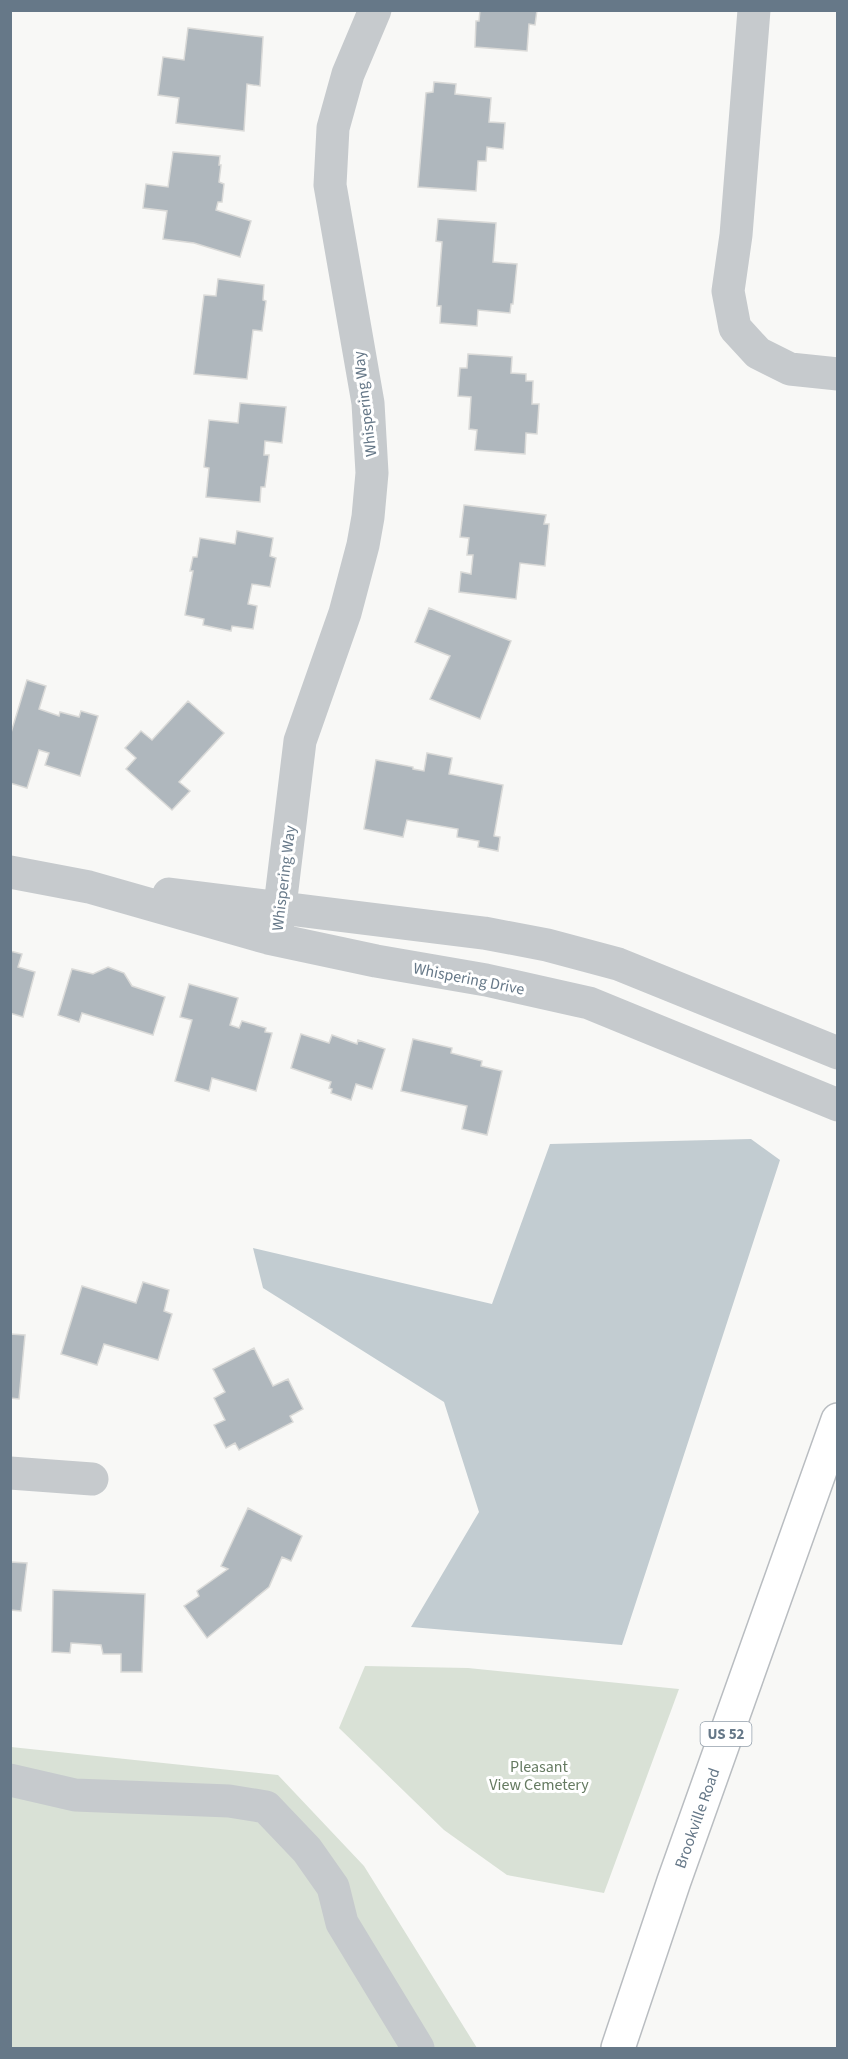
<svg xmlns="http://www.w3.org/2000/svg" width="848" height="2059" viewBox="0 0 848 2059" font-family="'Source Sans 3',sans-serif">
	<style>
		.green { fill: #d9e1d6 }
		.water { fill: #c2ccd1 }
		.building { fill: #afb7bd; stroke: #dadad8; stroke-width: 1.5 }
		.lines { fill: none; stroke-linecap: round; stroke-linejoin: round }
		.major-casing { stroke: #b9bdc1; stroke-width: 36 }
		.minor { stroke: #c6cacd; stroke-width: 33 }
		.major { stroke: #fff; stroke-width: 33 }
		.labels { text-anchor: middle; stroke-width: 6; stroke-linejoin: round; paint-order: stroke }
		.shield { fill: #fff; stroke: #94a0ac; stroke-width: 1.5 }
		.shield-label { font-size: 15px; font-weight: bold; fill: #667888 }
		.street-label { font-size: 16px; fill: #667888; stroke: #fff }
		.park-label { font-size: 16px; fill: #657a61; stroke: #fff }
	</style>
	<rect width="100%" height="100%" fill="#f8f8f6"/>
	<path class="green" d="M365,1666L468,1668L679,1689L604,1893L507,1875L444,1830L339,1728Z
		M11,1747L278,1775L364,1866L477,2048H11Z"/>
	<path class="water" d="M751,1139L780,1160L622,1645L411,1627L479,1512L444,1402L263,1288L253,1248L492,1304L550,1144Z"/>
	<path class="building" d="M480,10H537L535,25L529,24L527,51L475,47L476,21H479Z
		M188,28L263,37L260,86L247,84L244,131L176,123L179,98L158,95L163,57L184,60Z
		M434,82L456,84L455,94L491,98L489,122L505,123L503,149L487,147L486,161H478L476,191L418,187L426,93L433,92Z
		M173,152L220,156L219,165H221L219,182L224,184L222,202H218L216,210L251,221L240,257L194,243L163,239L167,211L143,208L146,184L168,187Z
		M438,219L496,223L493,262L517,264L513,304H511L510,313L478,310L477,326L440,323L441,306H437L442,242L436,241Z
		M218,279L264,285L263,300L266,301L262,331L253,330L247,379L194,374L204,295L216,296Z
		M468,354L512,357L511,373L526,374V381H533L532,404H539L537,434L526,433L525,454L475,450L477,430L469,429L471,397L458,396L460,368H467Z
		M240,403L286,407L282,443L265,441L264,455H269L265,487H261L260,502L206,497L209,468L204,467L209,420L238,423Z
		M464,505L546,515L544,524H549L545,566L520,563L516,599L459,592L461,572L471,574L473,555H467L469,538L460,537Z
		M237,531L273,538L270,556L276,558L270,587L252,584L248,604L257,606L253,629L232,626L231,631L203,625L204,619L185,615L193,571H190L193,557H197L200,538L235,544Z
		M429,608L511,641L480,719L430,699L450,656L415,642Z
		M27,680L46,686L39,709L59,716L60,712L79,717L81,711L98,716L80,776L45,765L49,753L39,750L27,788L10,783V736Z
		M188,701L224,733L179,782L190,791L172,810L126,769L136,758L125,748L141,731L152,740Z
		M427,753L452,758L449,774L503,785L494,836L500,837L498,851L478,847L479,841L457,837L458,829L407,820L403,837L364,829L376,760L413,767V769L424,771Z
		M10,951L22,954L18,967L35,972L23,1017L10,1013Z
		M108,967L124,973L132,986L165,997L153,1035L82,1013L79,1022L58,1015L72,969L93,974Z
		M189,984L238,998L230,1025L239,1028L242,1021L266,1028L265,1032L272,1033L256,1091L212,1078L209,1091L175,1081L192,1020L180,1017Z
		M301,1034L329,1043L332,1035L357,1044L358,1040L385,1049L372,1089L356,1084L351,1100L331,1093L332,1089L329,1088L331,1082L291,1068Z
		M413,1039L452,1048L451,1053L482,1061L481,1066L502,1071L487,1135L462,1129L467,1106L401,1091Z
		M143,1282L169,1290L164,1311L172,1314L158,1360L104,1344L97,1365L61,1354L82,1286L136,1303Z
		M10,1334L25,1335L19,1399L10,1398Z
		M254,1348L273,1386L288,1379L303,1409L290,1416L293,1422L239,1450L235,1443L226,1448L214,1425L225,1420L214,1398L225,1392L213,1369Z
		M248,1508L302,1536L291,1561L282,1557L269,1587L207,1638L184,1606L199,1596L197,1591L228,1569L221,1566Z
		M10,1562L27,1563L21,1611L10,1610Z
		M53,1590L145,1594L142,1672H121V1654H103L101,1645L71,1643L70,1653L52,1652Z"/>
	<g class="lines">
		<g class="major-casing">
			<g id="major">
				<path id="s1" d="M618,2048L674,1881L838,1420"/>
			</g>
		</g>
		<path class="minor" d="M754,10L736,235L728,291L735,328L758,353L790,369L838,374
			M10,872L89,887L268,938L376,961L486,980L589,1003L838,1105
			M169,894L484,933L547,945L618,964L838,1053
			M276,939L300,741L345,613L363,545L368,517L372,473L368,403L330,185L333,128L348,74L375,10
			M10,1473L92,1479
			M10,1780L75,1795L229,1801L266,1807L307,1850L333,1887L342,1923L418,2048"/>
		<use href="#major" class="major"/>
	</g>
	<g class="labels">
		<rect class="shield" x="700.5" y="1722" width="51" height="24" rx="4.5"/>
		<g class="shield-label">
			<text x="726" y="1739">US 52</text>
		</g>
		<g class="street-label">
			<text transform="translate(364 404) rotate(-97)" y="6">Whispering Way</text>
			<text transform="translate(283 878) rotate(-83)" y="6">Whispering Way</text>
			<text transform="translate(469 978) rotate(11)" y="6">Whispering Drive</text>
			<text dy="6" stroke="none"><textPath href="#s1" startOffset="243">Brookville Road</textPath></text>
		</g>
		<g class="park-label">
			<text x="539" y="1772">Pleasant<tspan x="539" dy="18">View Cemetery</tspan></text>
		</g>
	</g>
	<rect width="848" height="2059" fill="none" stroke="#667888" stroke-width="24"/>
</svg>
